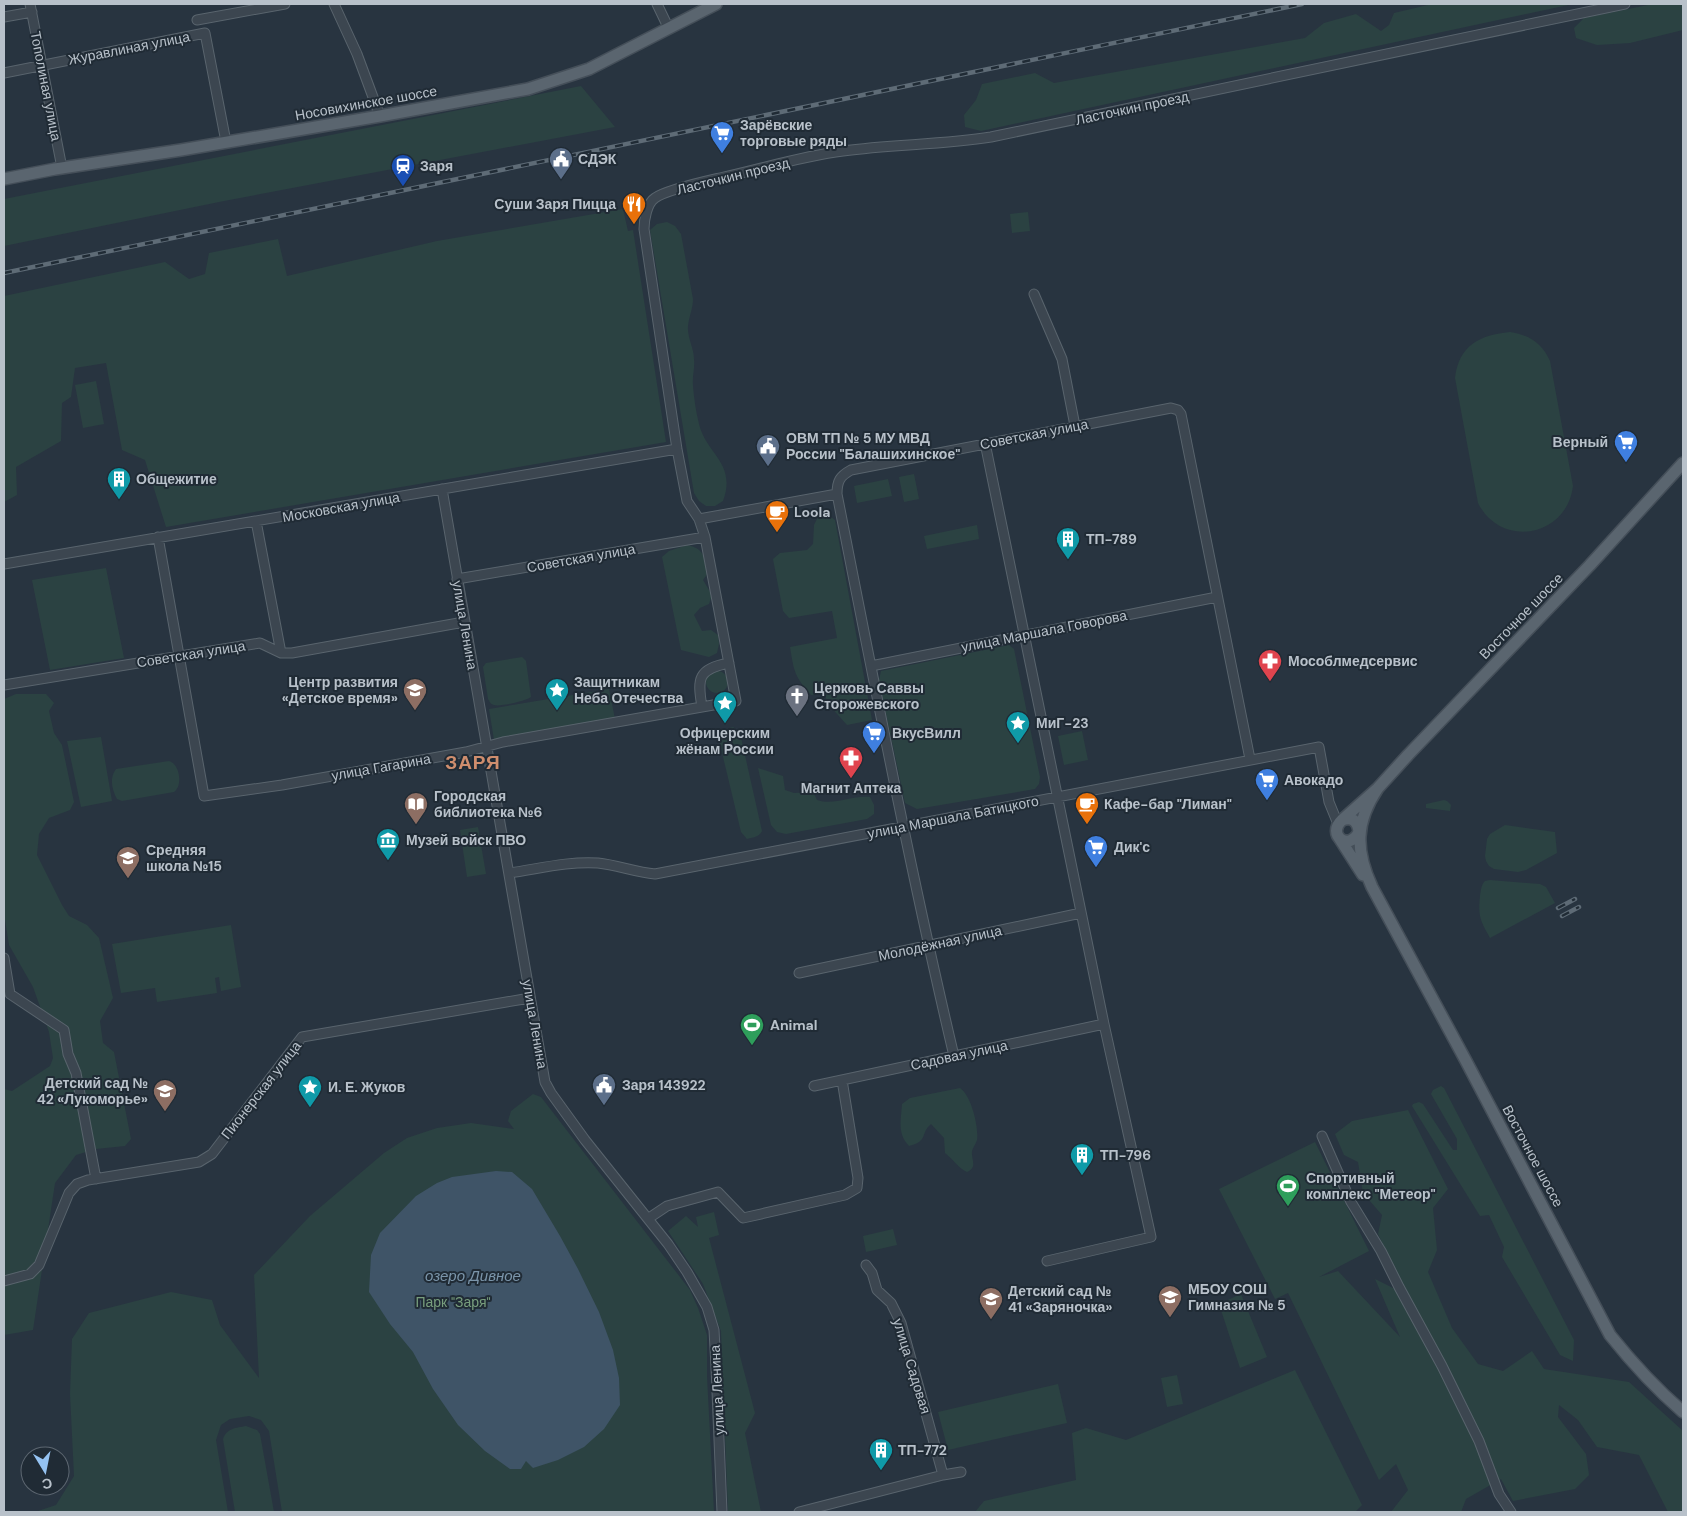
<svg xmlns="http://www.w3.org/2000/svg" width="1687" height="1516" viewBox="0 0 1687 1516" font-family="'DM Sans',sans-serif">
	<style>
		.green { fill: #2b4242 }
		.water { fill: #3f5467 }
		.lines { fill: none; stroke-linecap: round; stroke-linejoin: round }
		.minor-casing { stroke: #59646d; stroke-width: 11 }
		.major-casing { stroke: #454f59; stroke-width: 14 }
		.minor { stroke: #3c4650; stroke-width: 9 }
		.major { stroke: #5a656f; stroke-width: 11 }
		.rail-casing { stroke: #5e6b76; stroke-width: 4.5 }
		.rail { stroke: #202b35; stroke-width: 2.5; stroke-dasharray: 8; stroke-linecap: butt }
		.labels { text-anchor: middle; stroke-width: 4; stroke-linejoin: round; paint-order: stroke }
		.street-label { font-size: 14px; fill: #b8c1ca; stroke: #202b35 }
		.poi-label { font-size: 14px; font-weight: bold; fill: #b8c1ca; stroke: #202b35; text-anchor: start }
		.park-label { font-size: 14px; fill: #789e7d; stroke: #202b35 }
		.water-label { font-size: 15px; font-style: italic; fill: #7b95aa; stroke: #202b35 }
		.district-label { font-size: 19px; font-weight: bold; letter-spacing: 1px; fill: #cf8e6e; stroke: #202b35 }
	</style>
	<rect width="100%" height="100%" fill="#283440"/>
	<path class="green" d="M1432,4H1573L981,131L965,127L964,115L976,100L982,84L1035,73L1054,83L1305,38L1324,23L1356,14L1381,31L1389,25L1394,13Z
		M1653,4H1683V30L1630,43L1597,45L1576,38L1574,28L1584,18Z
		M581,86L615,127L224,201L4,246V199Z
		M623,209L628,231L633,230L666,442L166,527L145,460L122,450L106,363L75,368L71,397L62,403L61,441L16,467L17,495L4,502V296L165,262L189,279L205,274L209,253L278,239L287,276L437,241Z
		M1028,212L1030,231L1012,233L1010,214Z
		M667,222L675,226L681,234L693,299C693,309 689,316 688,326C687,337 694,348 694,359C695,368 692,377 693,386C694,399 696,412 699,424C706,454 737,463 723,501L715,506H706L699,501L694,493L650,230L657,224Z
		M1510,332C1529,335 1542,343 1550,361L1573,486C1567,537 1501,549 1478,503L1455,378C1459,345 1480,335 1510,332Z
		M96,381L104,424L83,428L75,385Z
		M914,474L919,499L904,502L899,477Z
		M888,479L892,496L857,503L854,486Z
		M828,515L835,520L872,720L847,725L829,705L824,694L811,695C794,676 794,671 790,647L837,638L832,611L789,618L783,611L773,559L780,553L807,550L813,544L814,525L818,517Z
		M977,525L979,539L927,549L924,536Z
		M687,545C704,548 705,558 708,573L703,580L712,595L709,604L700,608L694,615L702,631L711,630L718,635L719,644L717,653L709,657L681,650L662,557L669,551Z
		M106,568L124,658L50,670L32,580Z
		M1009,645L1014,649L1040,777L1039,784L1035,789L917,809L905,803L879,680L881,671Z
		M522,657L526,661L531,697C525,701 501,707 494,705C490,704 490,702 488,699L483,667L486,663Z
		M706 682a11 11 0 1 1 22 0a11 11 0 1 1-22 0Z
		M609,689L615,719L494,740L489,709Z
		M16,694H46L54,703L49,711L54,733L62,745L74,802L70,810L49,818L39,834L37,855L62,905L69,916L87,925L99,938L113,998L100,1021L103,1043L114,1052L131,1139L125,1146L96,1149L76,1155L55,1183L33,1330L4,1335V1089L12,1091L50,1066L53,1058L49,1032L33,987L9,945L4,914V699Z
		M733,727L740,733L762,831C759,837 754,837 747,839L741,832L718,736L719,731Z
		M1082,731L1088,760L1064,765L1058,736Z
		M101,737L112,801L81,807L67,741Z
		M169,761C180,764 183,786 174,792L122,801L117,799C112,790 109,778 116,769Z
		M758,768L783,776L785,790L794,793L813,792L817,800C834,806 852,795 870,797L874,805V814L867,819L786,834L777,832L771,825Z
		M1444,800L1447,801L1451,805L1450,811L1426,808V804Z
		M1505,825L1555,832L1557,853L1526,870L1518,872L1494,869L1489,866L1486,861L1485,856L1487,839L1490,834Z
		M478,827L486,874L467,877L460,830Z
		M1490,880L1540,884L1546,887L1555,903L1490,938C1480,920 1478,917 1480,896C1481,890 1481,885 1485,881Z
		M231,925L241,987L221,991L219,977L215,978L217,993L157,1002L155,988L121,993L112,944Z
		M1441,1086L1444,1088L1574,1340L1573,1361L1560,1355L1502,1257L1504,1247L1489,1215L1480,1216L1412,1106L1413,1104L1419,1102L1423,1104L1453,1150H1457V1139L1431,1094L1433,1090Z
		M960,1088C971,1095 979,1127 977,1140C976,1144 973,1147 972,1151C971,1160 978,1167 967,1172C958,1168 953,1159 945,1153L944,1138L931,1124C920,1133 929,1141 909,1146C897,1133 901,1121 902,1104L910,1098Z
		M533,1094L541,1097L690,1290L698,1308L707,1335V1376L714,1512H282L269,1431L261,1420L249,1416L230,1419L221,1425L216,1440L228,1512H35L56,1505L74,1476L70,1394L72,1339L89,1313L171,1292L212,1300L220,1325L259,1378L254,1275L310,1216L384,1153L407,1138L437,1128L471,1123L514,1129L508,1121L511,1111Z
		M1408,1110L1448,1189L1433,1208L1437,1250L1428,1272L1452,1328L1478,1364L1503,1371L1532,1351L1544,1369L1629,1382L1683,1431V1512H1668L1639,1455L1597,1447L1578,1420L1559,1405L1558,1417L1586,1454L1589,1475L1575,1489L1513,1501L1501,1479L1466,1499L1461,1512H1391L1408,1490L1396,1464L1379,1480L1288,1293L1275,1299L1219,1189L1315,1142L1369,1251L1319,1277L1338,1271L1400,1337L1375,1279L1407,1295L1378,1234L1382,1215L1363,1193L1358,1162L1344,1155L1335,1134L1352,1121Z
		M714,1212L719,1235L709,1238L755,1413L745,1433L761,1512H728L721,1331L703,1284L668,1231L686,1216L698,1227L696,1217Z
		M893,1229L897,1245L866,1252L863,1236Z
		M1241,1294L1267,1357L1240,1368L1219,1304Z
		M1295,1370L1362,1505L1355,1512H975L984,1501L1076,1480L1072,1433L1086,1428L1126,1440Z
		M1177,1375L1183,1404L1167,1407L1161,1378Z
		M1058,1384L1067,1423L948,1450L938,1412Z
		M246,1426L257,1430L260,1434L274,1512H235L223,1439C227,1428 236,1428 246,1426Z"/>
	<path class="water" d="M496,1171L512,1172L532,1189L560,1236L578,1269L599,1312L613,1350L619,1378L620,1405L604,1429L584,1447L558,1460L533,1468L526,1461L521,1469H510L485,1451L458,1425L433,1389L413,1352L390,1324L369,1292L371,1255L380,1233L416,1196L437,1183L452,1177Z"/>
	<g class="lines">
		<g class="minor-casing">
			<path id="minor" d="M30,4L62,168
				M334,4L357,54L380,116
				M657,4L669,29
				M4,17L32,12
				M197,20L285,4
				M4,73L205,33L226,142
				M1034,294L1062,359L1075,426
				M985,443L1104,1024L1151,1237L1047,1261
				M442,489L545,1082L551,1093L585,1140L668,1244L687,1272L707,1307L714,1330L716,1367L722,1512
				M699,519L837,494
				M256,521L281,653
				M158,537L204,796L282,785L466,752L503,742L736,701L705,537L699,519L687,501L677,449L644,229C644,220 647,203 655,198C668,189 707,181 724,177C764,168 803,156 843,151C892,144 942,145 991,137L1625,4
				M4,564L677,449
				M457,579L705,537
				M871,666L1217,597
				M4,685L260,643L281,653H292L464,622
				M702,707C697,678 698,669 729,663
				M509,873C538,869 568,861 598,863C617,865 635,872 655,874L1319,747L1329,802L1338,824
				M4,958L10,994L64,1030L68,1054L76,1073L96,1179
				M799,973L1081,913
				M954,1056C910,870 874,682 837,494C837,481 840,476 851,470L1171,408L1178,410L1181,414L1250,759
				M814,1086L1104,1024
				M1322,1136L1351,1202L1381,1251L1399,1287L1442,1366L1479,1441L1499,1494L1511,1512
				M649,1218L667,1206L718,1192L743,1218L845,1195L857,1188L858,1178L842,1080
				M866,1265L872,1273L877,1290L891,1303L901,1323L943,1475
				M4,1281L30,1274L39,1265L69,1193L77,1184L88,1180L199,1162L212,1154L302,1037L530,998
				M799,1512L943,1475L961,1472"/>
		</g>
		<g class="major-casing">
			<path id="major" d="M4,179L55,169L181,150L380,116L528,89L589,69L716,4
				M1378,788C1355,822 1355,850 1372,887L1466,1061L1610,1335C1634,1365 1654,1387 1683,1412
				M1342,820C1353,816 1358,822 1359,832C1349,852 1326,835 1342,820L1378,788L1408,755L1590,565L1683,463
				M1338,836L1363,875"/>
		</g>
		<use href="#minor" class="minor"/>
		<use href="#major" class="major"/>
		<g class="rail-casing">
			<path id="rail" d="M4,273L1302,4
				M1558,908L1575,899
				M1562,916L1579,907"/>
		</g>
		<use href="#rail" class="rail"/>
	</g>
	<defs>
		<g id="supermarket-pin" transform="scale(1.25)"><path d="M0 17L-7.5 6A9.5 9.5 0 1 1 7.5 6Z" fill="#3f7fe0" stroke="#202b35"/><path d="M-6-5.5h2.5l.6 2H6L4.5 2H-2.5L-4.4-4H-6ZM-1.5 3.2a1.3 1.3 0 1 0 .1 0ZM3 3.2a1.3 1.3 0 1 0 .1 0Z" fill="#fff"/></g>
		<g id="civic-pin" transform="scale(1.25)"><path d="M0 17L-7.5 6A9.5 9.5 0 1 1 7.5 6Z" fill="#5c6f8a" stroke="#202b35"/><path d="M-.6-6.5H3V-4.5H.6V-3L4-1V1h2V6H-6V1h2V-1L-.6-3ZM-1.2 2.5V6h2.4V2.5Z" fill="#fff"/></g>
		<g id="station-pin" transform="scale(1.25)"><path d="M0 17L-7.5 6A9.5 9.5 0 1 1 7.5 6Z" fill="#1a4fb4" stroke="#202b35"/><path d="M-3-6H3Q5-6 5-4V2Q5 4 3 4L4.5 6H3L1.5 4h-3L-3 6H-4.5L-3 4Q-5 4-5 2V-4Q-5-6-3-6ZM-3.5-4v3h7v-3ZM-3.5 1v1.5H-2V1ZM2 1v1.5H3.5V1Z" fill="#fff"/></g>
		<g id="restaurant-pin" transform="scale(1.25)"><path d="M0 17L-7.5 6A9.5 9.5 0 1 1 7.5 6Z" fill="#e8710a" stroke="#202b35"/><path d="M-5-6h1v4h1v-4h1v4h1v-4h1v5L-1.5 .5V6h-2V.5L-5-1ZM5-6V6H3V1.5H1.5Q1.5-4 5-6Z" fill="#fff"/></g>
		<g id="building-pin" transform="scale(1.25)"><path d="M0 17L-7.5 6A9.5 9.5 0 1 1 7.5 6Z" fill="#0f9aa8" stroke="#202b35"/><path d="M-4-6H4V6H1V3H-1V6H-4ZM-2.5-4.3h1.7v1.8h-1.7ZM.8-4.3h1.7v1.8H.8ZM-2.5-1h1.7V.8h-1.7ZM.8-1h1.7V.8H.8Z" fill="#fff"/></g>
		<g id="cafe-pin" transform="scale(1.25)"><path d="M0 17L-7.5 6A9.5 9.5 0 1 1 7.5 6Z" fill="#e8710a" stroke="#202b35"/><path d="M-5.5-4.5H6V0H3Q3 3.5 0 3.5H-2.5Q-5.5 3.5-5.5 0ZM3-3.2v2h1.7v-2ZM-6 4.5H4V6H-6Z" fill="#fff"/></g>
		<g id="pharmacy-pin" transform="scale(1.25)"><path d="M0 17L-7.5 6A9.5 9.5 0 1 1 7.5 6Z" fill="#e0444e" stroke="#202b35"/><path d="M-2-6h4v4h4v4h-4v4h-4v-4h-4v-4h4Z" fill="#fff"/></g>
		<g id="school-pin" transform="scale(1.25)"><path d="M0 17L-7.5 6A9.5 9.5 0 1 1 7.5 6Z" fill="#8d6e63" stroke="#202b35"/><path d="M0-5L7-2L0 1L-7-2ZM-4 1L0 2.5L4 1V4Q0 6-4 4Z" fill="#fff"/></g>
		<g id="sight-pin" transform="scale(1.25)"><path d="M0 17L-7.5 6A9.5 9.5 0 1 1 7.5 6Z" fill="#0f9aa8" stroke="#202b35"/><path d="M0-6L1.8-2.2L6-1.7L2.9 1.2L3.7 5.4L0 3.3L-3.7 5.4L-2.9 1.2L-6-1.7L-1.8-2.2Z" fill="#fff"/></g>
		<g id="church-pin" transform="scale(1.25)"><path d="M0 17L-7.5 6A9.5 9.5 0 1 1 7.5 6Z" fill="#6b7280" stroke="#202b35"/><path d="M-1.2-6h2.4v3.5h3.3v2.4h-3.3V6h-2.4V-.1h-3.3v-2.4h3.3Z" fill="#fff"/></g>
		<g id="library-pin" transform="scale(1.25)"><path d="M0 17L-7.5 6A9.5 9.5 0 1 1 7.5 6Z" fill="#8d6e63" stroke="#202b35"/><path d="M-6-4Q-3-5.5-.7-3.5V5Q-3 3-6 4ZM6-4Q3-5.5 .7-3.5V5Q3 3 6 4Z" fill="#fff"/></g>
		<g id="museum-pin" transform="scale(1.25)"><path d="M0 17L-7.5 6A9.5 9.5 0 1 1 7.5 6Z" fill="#0f9aa8" stroke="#202b35"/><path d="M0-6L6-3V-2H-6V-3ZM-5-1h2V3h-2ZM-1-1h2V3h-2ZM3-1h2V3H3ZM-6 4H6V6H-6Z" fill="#fff"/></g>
		<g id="stadium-pin" transform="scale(1.25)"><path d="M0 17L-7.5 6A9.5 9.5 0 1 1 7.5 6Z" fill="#2e9e5b" stroke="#202b35"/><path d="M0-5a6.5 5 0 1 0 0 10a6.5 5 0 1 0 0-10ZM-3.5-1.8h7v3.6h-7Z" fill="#fff"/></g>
	</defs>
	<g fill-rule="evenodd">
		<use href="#supermarket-pin" x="722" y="133"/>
		<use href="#civic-pin" x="561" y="159"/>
		<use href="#station-pin" x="403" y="166"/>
		<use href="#restaurant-pin" x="634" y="204"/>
		<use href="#supermarket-pin" x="1626" y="442"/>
		<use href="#civic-pin" x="768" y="446"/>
		<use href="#building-pin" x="119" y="479"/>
		<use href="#cafe-pin" x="777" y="512"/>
		<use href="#building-pin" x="1068" y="539"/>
		<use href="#pharmacy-pin" x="1270" y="661"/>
		<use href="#school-pin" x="415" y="690"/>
		<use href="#sight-pin" x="557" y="690"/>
		<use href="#church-pin" x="797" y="696"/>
		<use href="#sight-pin" x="725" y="703"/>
		<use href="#sight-pin" x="1018" y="723"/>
		<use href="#supermarket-pin" x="874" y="733"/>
		<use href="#pharmacy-pin" x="851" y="758"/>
		<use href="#supermarket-pin" x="1267" y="780"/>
		<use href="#library-pin" x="416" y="804"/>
		<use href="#cafe-pin" x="1087" y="804"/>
		<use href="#museum-pin" x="388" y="840"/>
		<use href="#supermarket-pin" x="1096" y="847"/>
		<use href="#school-pin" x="128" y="858"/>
		<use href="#stadium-pin" x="752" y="1025"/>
		<use href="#civic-pin" x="604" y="1085"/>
		<use href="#sight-pin" x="310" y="1087"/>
		<use href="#school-pin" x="165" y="1091"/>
		<use href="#building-pin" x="1082" y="1155"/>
		<use href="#stadium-pin" x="1288" y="1186"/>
		<use href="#school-pin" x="1170" y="1297"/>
		<use href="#school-pin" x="991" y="1299"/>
		<use href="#building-pin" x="881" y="1450"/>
	</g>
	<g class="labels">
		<g class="street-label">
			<text transform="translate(129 48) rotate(-11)" y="5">Журавлиная улица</text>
			<text transform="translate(46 86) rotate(79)" y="5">Тополиная улица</text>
			<text transform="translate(366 103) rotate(-10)" y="5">Носовихинское шоссе</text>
			<text transform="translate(1132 108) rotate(-12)" y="5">Ласточкин проезд</text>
			<text transform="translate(733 176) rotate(-14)" y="5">Ласточкин проезд</text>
			<text transform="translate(1034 434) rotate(-11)" y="5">Советская улица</text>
			<text transform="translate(341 507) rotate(-10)" y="5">Московская улица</text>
			<text transform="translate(581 558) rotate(-10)" y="5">Советская улица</text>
			<text transform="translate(1521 616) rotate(-46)" y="5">Восточное шоссе</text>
			<text transform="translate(465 625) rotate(80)" y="5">улица Ленина</text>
			<text transform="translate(1044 631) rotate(-11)" y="5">улица Маршала Говорова</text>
			<text transform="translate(191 654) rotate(-9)" y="5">Советская улица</text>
			<text transform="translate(381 767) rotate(-10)" y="5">улица Гагарина</text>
			<text transform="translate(953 817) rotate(-11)" y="5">улица Маршала Батицкого</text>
			<text transform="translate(940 943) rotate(-12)" y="5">Молодёжная улица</text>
			<text transform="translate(535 1024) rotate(80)" y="5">улица Ленина</text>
			<text transform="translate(959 1055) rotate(-12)" y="5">Садовая улица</text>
			<text transform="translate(261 1090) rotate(-52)" y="5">Пионерская улица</text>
			<text transform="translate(1533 1156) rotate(62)" y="5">Восточное шоссе</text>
			<text transform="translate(912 1366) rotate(73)" y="5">улица Садовая</text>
			<text transform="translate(717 1390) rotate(-93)" y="5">улица Ленина</text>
		</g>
		<g class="poi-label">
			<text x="740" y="130">Зарёвские<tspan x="740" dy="16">торговые ряды</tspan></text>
			<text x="578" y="164">СДЭК</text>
			<text x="420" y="171">Заря</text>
			<text x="616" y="209" text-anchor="end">Суши Заря Пицца</text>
			<text x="786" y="443">ОВМ ТП № 5 МУ МВД<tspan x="786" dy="16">России "Балашихинское"</tspan></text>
			<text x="1608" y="447" text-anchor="end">Верный</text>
			<text x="136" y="484">Общежитие</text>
			<text x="794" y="517">Loola</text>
			<text x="1086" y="544">ТП-789</text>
			<text x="1288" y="666">Мособлмедсервис</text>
			<text x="398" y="687" text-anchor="end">Центр развития<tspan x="398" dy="16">«Детское время»</tspan></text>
			<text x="574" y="687">Защитникам<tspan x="574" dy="16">Неба Отечества</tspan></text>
			<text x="814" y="693">Церковь Саввы<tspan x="814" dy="16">Сторожевского</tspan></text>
			<text x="1036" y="728">МиГ-23</text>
			<text x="725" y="738" text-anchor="middle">Офицерским<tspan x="725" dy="16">жёнам России</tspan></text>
			<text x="892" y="738">ВкусВилл</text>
			<text x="1284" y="785">Авокадо</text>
			<text x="851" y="793" text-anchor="middle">Магнит Аптека</text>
			<text x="434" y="801">Городская<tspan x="434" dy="16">библиотека №6</tspan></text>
			<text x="1104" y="809">Кафе-бар "Лиман"</text>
			<text x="406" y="845">Музей войск ПВО</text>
			<text x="1114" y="852">Дик'с</text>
			<text x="146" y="855">Средняя<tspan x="146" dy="16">школа №15</tspan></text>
			<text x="770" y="1030">Animal</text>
			<text x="148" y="1088" text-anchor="end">Детский сад №<tspan x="148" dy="16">42 «Лукоморье»</tspan></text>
			<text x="622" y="1090">Заря 143922</text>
			<text x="328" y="1092">И. Е. Жуков</text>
			<text x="1100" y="1160">ТП-796</text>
			<text x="1306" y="1183">Спортивный<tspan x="1306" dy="16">комплекс "Метеор"</tspan></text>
			<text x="1188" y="1294">МБОУ СОШ<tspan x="1188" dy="16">Гимназия № 5</tspan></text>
			<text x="1008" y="1296">Детский сад №<tspan x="1008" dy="16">41 «Заряночка»</tspan></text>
			<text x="898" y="1455">ТП-772</text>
		</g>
		<g class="park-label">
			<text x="453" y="1307">Парк "Заря"</text>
		</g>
		<g class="water-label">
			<text x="473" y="1281">озеро Дивное</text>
		</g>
		<g class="district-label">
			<text x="473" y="769">ЗАРЯ</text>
		</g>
	</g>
	<rect width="1687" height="1516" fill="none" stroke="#b8c1ca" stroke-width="10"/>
	<g transform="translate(45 1471) rotate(170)"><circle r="24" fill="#202b35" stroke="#5d6771"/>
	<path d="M0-4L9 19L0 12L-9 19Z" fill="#95c3f2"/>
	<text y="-8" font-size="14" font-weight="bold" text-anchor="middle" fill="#b8c1ca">С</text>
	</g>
</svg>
